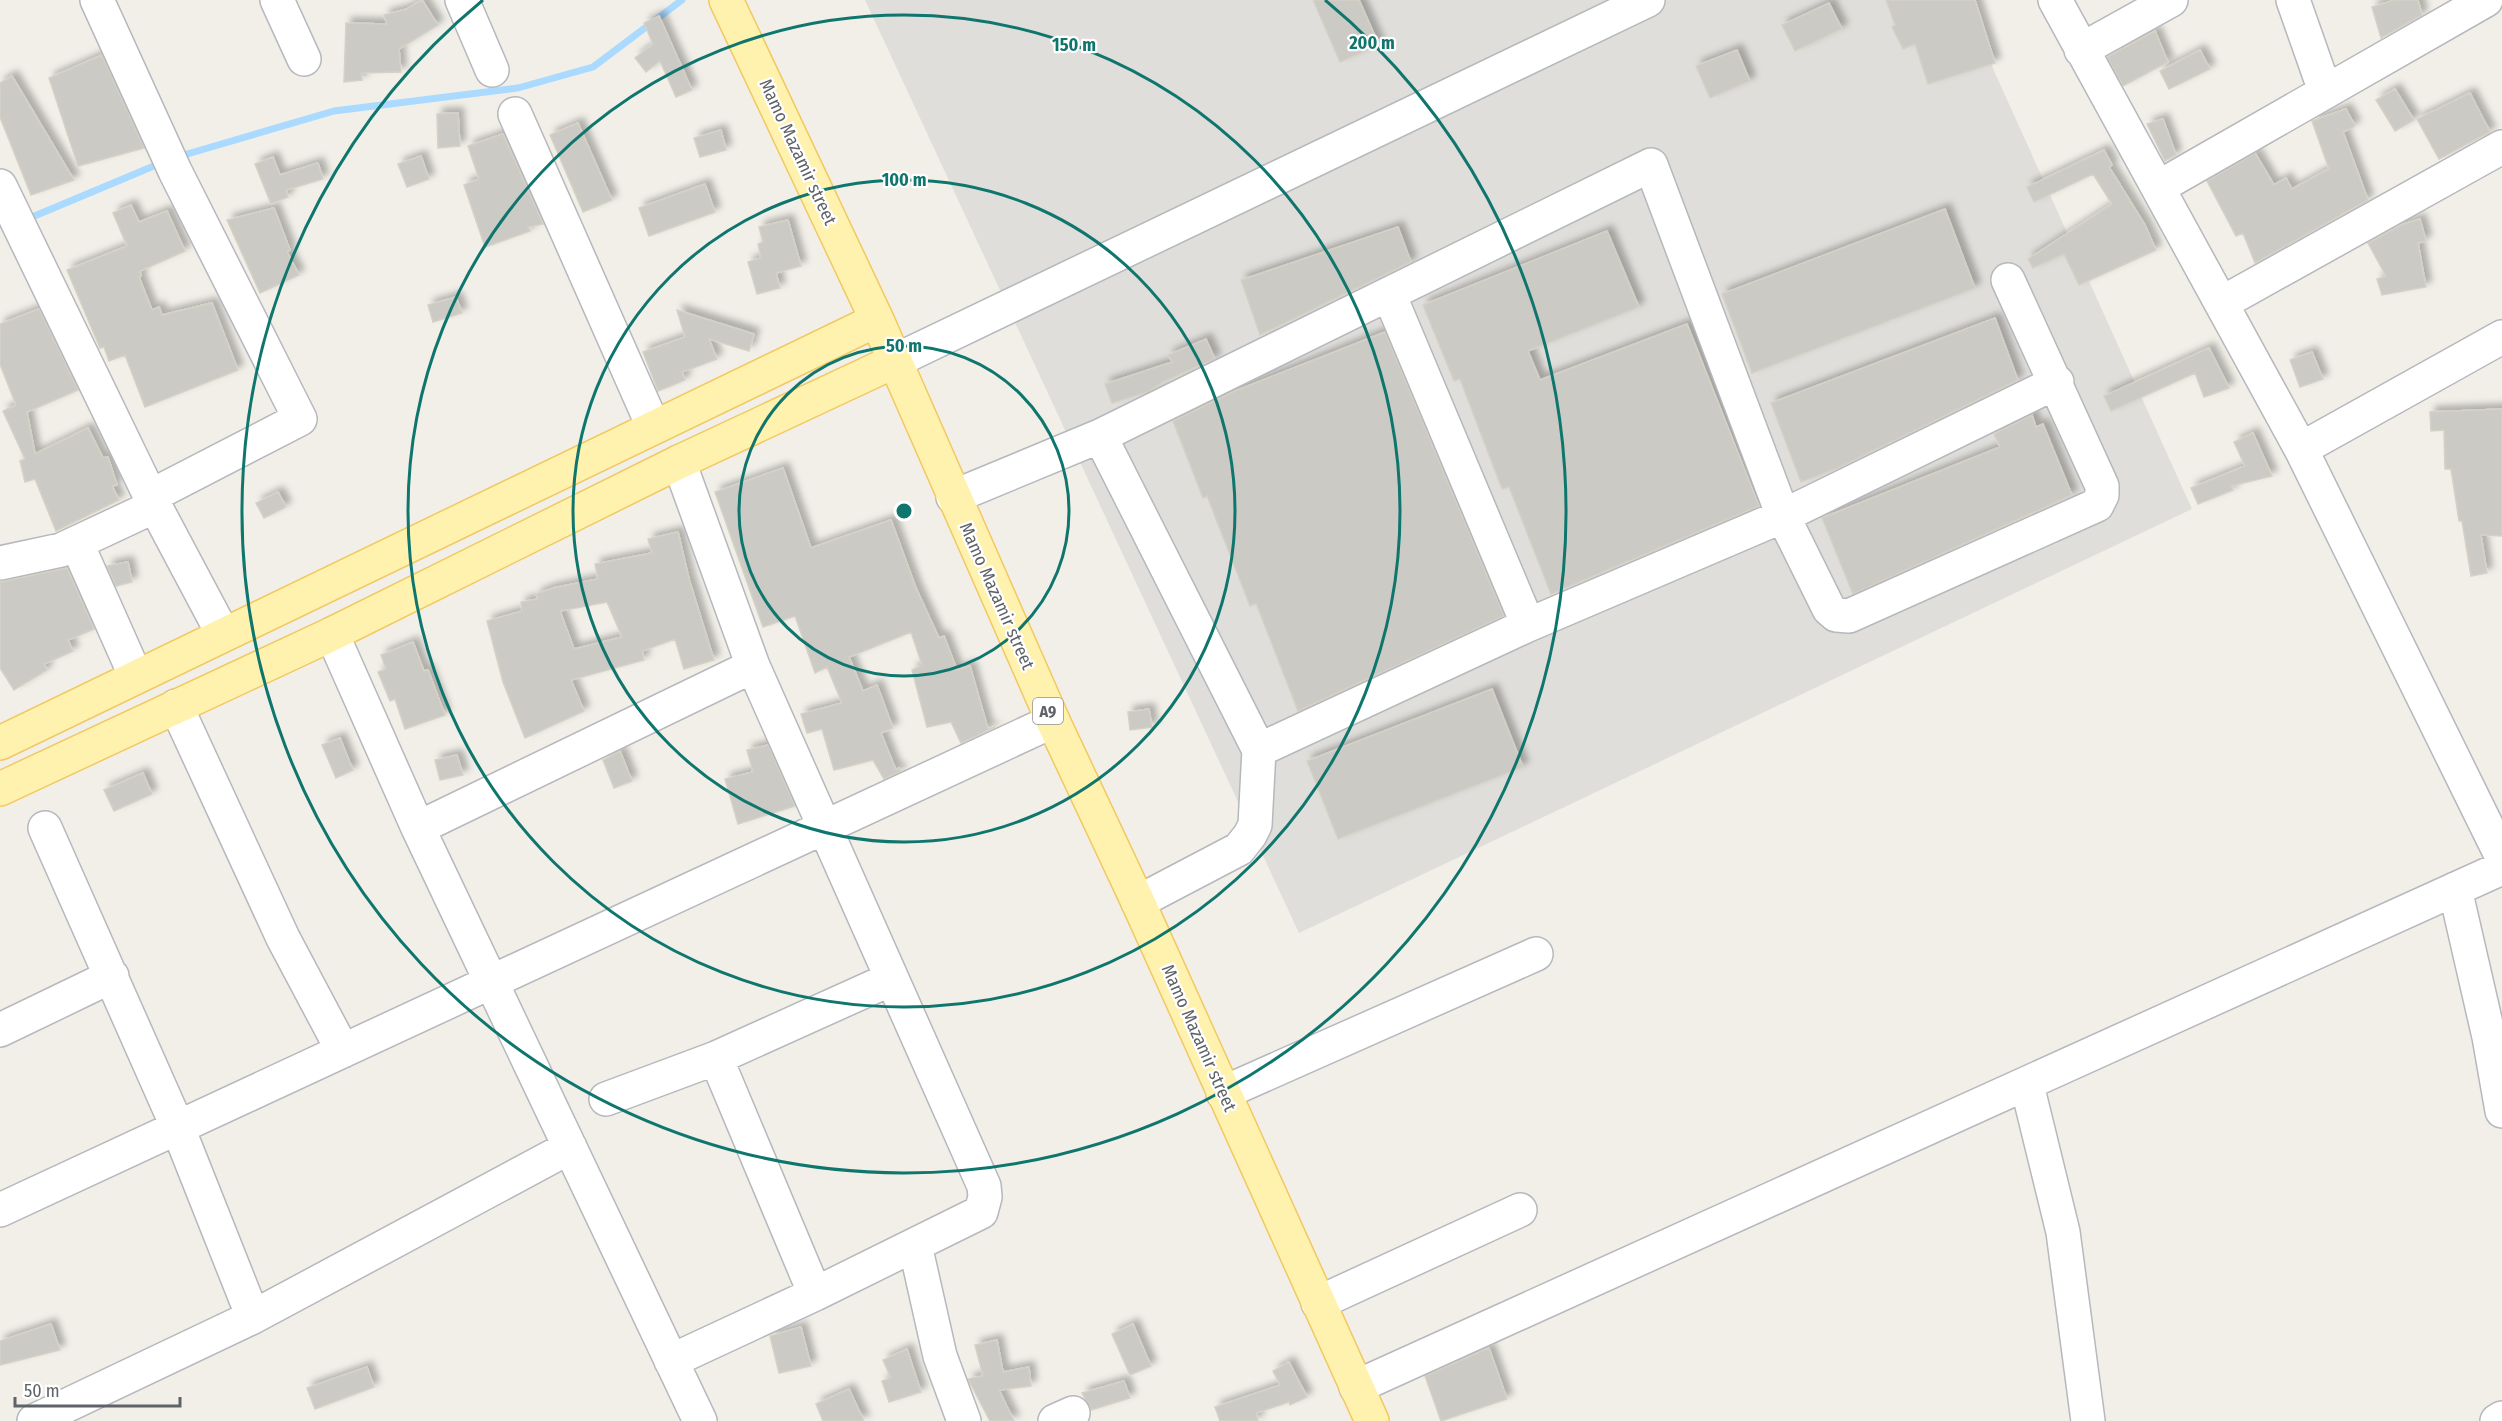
<svg xmlns="http://www.w3.org/2000/svg" width="2502" height="1421" viewBox="0 0 2502 1421" font-family="'Fira Sans Condensed',sans-serif">
	<style>
		.industrial { fill: #e0deda }
		.lines { fill: none; stroke-linecap: round; stroke-linejoin: round }
		.stream { stroke: #aadaff; stroke-width: 7 }
		.building { fill: #cccac5; stroke: #d6d1c6; stroke-width: 1.5; fill-rule: evenodd; filter: url(#shadow) }
		.minor-casing { stroke: #b5b8bc; stroke-width: 36 }
		.major-casing { stroke: #f2c960; stroke-width: 36 }
		.minor { stroke: #fff; stroke-width: 33 }
		.major { stroke: #fff2af; stroke-width: 33 }
		.ring { fill: none; stroke: #0f766e; stroke-width: 3 }
		.labels { text-anchor: middle; stroke-width: 4.5; stroke-linejoin: round; paint-order: stroke }
		.shield { fill: #fff; stroke: #8f9295; stroke-width: 1.5 }
		.shield-label { font-size: 16px; font-weight: bold; fill: #5f6368 }
		.street-label { font-size: 18px; fill: #5f6368; stroke: #fff }
		.centre { fill: #0f766e; stroke: #fff; stroke-width: 3 }
		.ring-label { font-size: 18px; text-anchor: middle; font-weight: bold; fill: #0f766e; stroke: #fff; stroke-width: 4.5; stroke-linejoin: round; paint-order: stroke }
	</style>
	<defs>
		<filter id="shadow"><feDropShadow dx="5.5" dy="-5.5" stdDeviation="3" flood-color="#0004"/></filter>
	</defs>
	<rect width="100%" height="100%" fill="#f1efe8"/>
	<path class="industrial" d="M865,0H1962L2192,509L1299,933Z"/>
	<g class="lines">
		<path class="stream" d="M177,157L334,111L518,88L593,67L682,0
			M25,220L161,163"/>
	</g>
	<path class="building" d="M422,0L438,25L399,49L401,72L361,73L362,80L344,82L346,23L387,24L384,15L407,9Z
		M1313,0H1359L1379,45L1340,62Z
		M1886,0H1975L1995,63L1928,84L1915,44L1903,49L1892,27L1895,25Z
		M2395,0H2418L2422,15L2381,38L2372,7Z
		M1829,3L1842,29L1795,51L1782,25Z
		M659,16L692,90L676,97L660,61L646,72L635,58L653,44L644,23Z
		M2155,31L2168,62L2123,86L2107,57Z
		M1737,50L1750,81L1710,98L1696,66Z
		M2200,50L2210,69L2169,89L2160,71Z
		M102,55L144,148L78,166L49,78Z
		M12,76L74,180L31,195L0,117V83Z
		M2395,89L2414,120L2395,131L2376,100Z
		M2470,93L2490,132L2439,159L2417,119Z
		M2346,109L2355,126L2343,132L2368,200L2255,263L2243,233L2236,236L2207,181L2255,153L2274,185L2286,178L2292,189L2329,169L2312,121Z
		M458,113L460,146L438,148L437,114Z
		M2163,119L2176,155L2165,161L2147,124Z
		M578,123L612,200L583,212L550,135Z
		M721,130L726,150L700,157L694,138Z
		M503,134L543,224L528,227L530,231L485,247L464,185L479,179L468,146Z
		M2104,150L2112,165L2109,167L2145,225L2156,250L2079,285L2064,254L2033,268L2028,259L2112,204L2093,174L2034,202L2027,187Z
		M421,156L429,179L407,187L398,164Z
		M273,157L280,175L318,163L323,179L286,190L288,197L271,204L255,164Z
		M705,184L715,212L649,236L639,208Z
		M131,205L139,222L167,211L185,251L140,271L141,276L139,277L152,310L159,307L162,315L212,303L238,370L145,407L125,355L109,361L104,347L100,348L67,270L127,246L113,213Z
		M274,208L290,250L287,252L299,275L260,293L227,220Z
		M1945,209L1975,288L1752,373L1722,294Z
		M2420,219L2426,241L2418,243L2426,287L2382,295L2377,279L2386,276L2368,243L2401,225Z
		M788,220L801,266L776,273L780,288L757,294L748,262L761,258L758,244L763,242L759,227Z
		M1398,227L1411,262L1260,335L1241,280Z
		M1607,231L1639,307L1528,351L1540,380L1687,324L1759,506L1551,594L1509,487L1502,489L1460,379L1454,381L1423,305Z
		M456,297L462,313L433,322L428,305Z
		M39,309L78,390L27,412L35,454L88,428L103,458L108,457L117,485L112,486L119,500L56,531L35,479L25,482L20,461L25,459L3,411L16,405L0,364V324Z
		M677,310L754,334L749,351L709,339L717,359L682,372L685,380L658,391L643,352L685,337Z
		M1995,318L2018,380L1838,468L1801,482L1771,403Z
		M1385,332L1504,616L1298,711L1256,603L1250,606L1207,496L1203,498L1173,421L1235,391Z
		M1206,339L1215,359L1163,382L1148,392L1112,403L1105,384L1172,362L1168,355Z
		M2209,348L2229,388L2204,397L2195,373L2111,411L2104,396Z
		M2312,352L2323,379L2300,387L2290,360Z
		M2502,409V536L2481,535L2487,573L2471,576L2462,521H2459L2451,469H2445L2444,430L2431,431L2430,412Z
		M2032,415L2036,427L2043,424L2072,495L1853,594L1822,518L2000,447L1994,434Z
		M2253,433L2272,476L2231,486L2233,490L2198,504L2191,488L2245,466L2234,442Z
		M783,468L811,548L891,520L916,588L939,638L944,636L957,670L970,666L988,729L995,727L961,743L951,722L927,727L912,670L922,665L911,632L849,657L863,691L877,685L893,728L881,733L896,770L899,768L901,771L884,779L873,760L834,770L822,729L807,733L801,714L842,703L827,667L815,673L795,616L763,627L715,492Z
		M278,492L286,507L264,518L256,503Z
		M678,532L689,579L714,660L684,669L675,639L642,651L644,660L571,680L584,711L525,738L503,682L487,621L522,611L521,602L538,599L536,594L553,588L598,579L595,564L652,553L648,539ZM607,602L622,637L574,649L560,611Z
		M128,562L132,582L116,586L107,566Z
		M67,568L94,629L68,640L73,651L44,664L47,670L14,690L0,668V582Z
		M413,642L424,671L428,670L445,715L405,729L395,699L390,701L378,672L386,669L381,655Z
		M1492,689L1523,767L1338,839L1307,761Z
		M1149,709L1152,727L1130,730L1128,712Z
		M340,738L353,770L336,778L322,745Z
		M768,745L795,806L738,824L725,779L753,772L747,750Z
		M620,751L632,781L614,788L603,760Z
		M457,755L463,775L440,780L435,760Z
		M143,773L152,794L114,811L104,790Z
		M51,1324L60,1350L0,1365V1341Z
		M1133,1324L1151,1366L1130,1375L1112,1334Z
		M801,1327L811,1366L779,1373L770,1336Z
		M997,1340L1003,1372L1029,1367L1031,1386L999,1390L1014,1421H990L968,1379L983,1376L975,1345Z
		M1489,1348L1507,1399L1441,1421L1425,1376Z
		M907,1349L921,1392L889,1402L882,1381L891,1378L883,1360Z
		M1289,1362L1307,1397L1290,1405L1289,1402L1256,1413L1258,1421H1220L1215,1407L1280,1385L1273,1371Z
		M367,1367L374,1387L315,1409L307,1388Z
		M1124,1381L1130,1398L1091,1410L1082,1393Z
		M849,1389L864,1421H823L816,1404Z"/>
	<g class="lines">
		<g class="minor-casing">
			<path id="minor" d="M97,0L175,171L300,419L151,496
				M277,0L304,59
				M462,0L492,70
				M2055,0L2301,449L2502,857
				M2293,0L2325,91
				M2081,50L2171,0
				M515,114L653,426
				M0,186L155,506L223,634
				M2159,187L2486,0
				M1389,294L1528,625
				M2222,303L2502,147
				M895,361L1648,0
				M1100,436L1259,750L1255,825L1250,835L1239,849L1138,902
				M2301,449L2502,337
				M953,497L1100,436L1651,165L1783,516L1829,609L1836,615L1849,616L2097,505L2102,495V486L2008,280
				M77,544L136,677
				M0,563L61,550L155,506
				M332,634L418,828L700,1421
				M176,706L283,938L343,1051
				M1259,750L1528,625L1783,516L2057,382
				M45,828L178,1128L253,1317
				M418,828L753,666
				M2455,889L2489,1037L2502,1111
				M0,1030L112,976
				M716,1058L815,1294
				M2027,1085L2063,1232L2088,1421
				M1223,1093L1536,954
				M606,1099L716,1058L891,979
				M0,1210L1053,721
				M915,1245L940,1356L964,1421
				M1318,1303L1520,1210
				M671,1361L815,1294L981,1212L985,1197L984,1186L753,666L679,462
				M1356,1387L2502,868
				M34,1421L253,1317L570,1147
				M1055,1421L1073,1413
				M2497,1421L2502,1418"/>
		</g>
		<g class="major-casing">
			<path id="major" d="M726,0L877,320L1053,721L1138,902L1372,1421
				M0,743L877,320
				M0,789L332,634L679,462L895,361"/>
		</g>
		<use href="#minor" class="minor"/>
		<use href="#major" class="major"/>
	</g>
	<g class="ring">
		<circle cx="904" cy="511" r="165"/>
		<circle cx="904" cy="511" r="331"/>
		<circle cx="904" cy="511" r="496"/>
		<path d="M1325 0A662 662 0 1 1 483 0"/>
	</g>
	<g class="labels">
		<rect class="shield" x="1033" y="698" width="30" height="26" rx="4.5"/>
		<g class="shield-label">
			<text x="1048" y="717">A9</text>
		</g>
		<g class="street-label">
			<text transform="translate(798 152) rotate(65)" y="6">Mamo Mazamir street</text>
			<text transform="translate(997 596) rotate(66)" y="6">Mamo Mazamir street</text>
			<text transform="translate(1199 1038) rotate(66)" y="6">Mamo Mazamir street</text>
		</g>
	</g>
	<circle cx="904" cy="511" r="9" class="centre"/>
	<g class="ring-label">
		<text x="1372" y="49">200 m</text>
		<text x="1074" y="51">150 m</text>
		<text x="904" y="186">100 m</text>
		<text x="904" y="352">50 m</text>
	</g>
	<path d="M15 1397v9h165v-9" fill="none" stroke="#5f6368" stroke-width="3"/>
	<text x="24" y="1397" font-size="18" fill="#5f6368" stroke="#ffffff" stroke-width="4.5" paint-order="stroke">50 m</text>
</svg>
